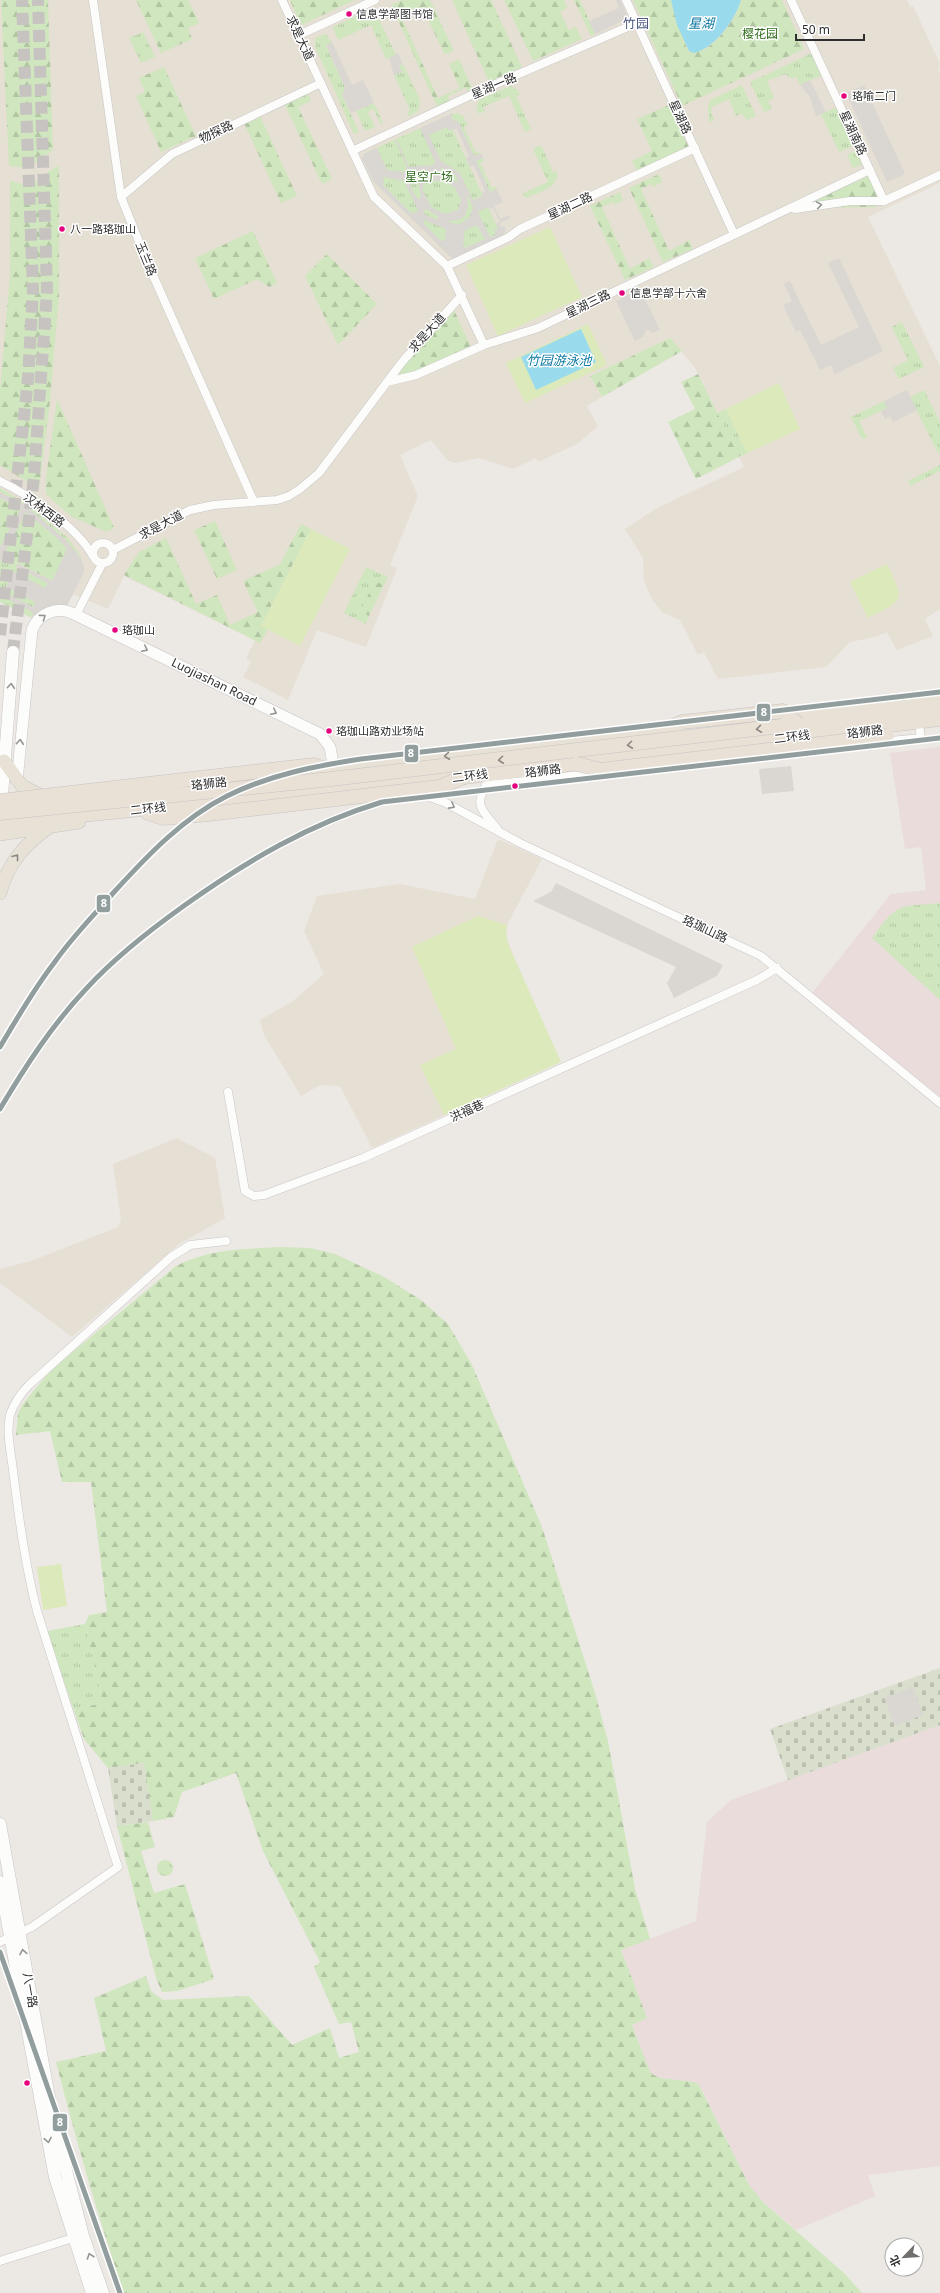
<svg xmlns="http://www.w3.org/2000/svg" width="940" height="2293" viewBox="0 0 940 2293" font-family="'Noto Sans','Noto Sans SC',sans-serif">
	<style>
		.education { fill: #e6dfd3 }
		.medical { fill: #e9dcdb }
		.grass { fill: url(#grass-tufts) }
		.forest { fill: url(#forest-firs) }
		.cemetery { fill: url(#cemetery-stones) }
		.pitch { fill: #dceabb }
		.plaza { fill: #dad6d2; fill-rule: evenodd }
		.water { fill: #99dbec }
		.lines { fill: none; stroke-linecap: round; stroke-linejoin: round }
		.secondary-tunnel { stroke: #c6c3c0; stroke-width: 12; stroke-dasharray: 12 6; stroke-linecap: butt }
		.minor-casing { stroke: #c8c6c7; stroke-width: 9 }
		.tertiary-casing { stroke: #c8c6c7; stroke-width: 12 }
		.secondary-casing { stroke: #c8c6c7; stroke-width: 13 }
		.primary-casing { stroke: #c6c5c4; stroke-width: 14 }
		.trunk-casing { stroke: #c6c5c4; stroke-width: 15 }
		.minor { stroke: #fcfcfb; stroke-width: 8 }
		.tertiary { stroke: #fcfcfb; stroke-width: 11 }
		.secondary { stroke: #fcfcfb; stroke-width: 12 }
		.primary { stroke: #e8e2d6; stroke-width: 13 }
		.trunk { stroke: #e9e0d6; stroke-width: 14 }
		.trunk-bridge-casing { stroke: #c6c5c4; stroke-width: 15; stroke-linecap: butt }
		.trunk-bridge { stroke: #e9e0d6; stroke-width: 14 }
		.metro-1-casing { stroke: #fff; stroke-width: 8 }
		.metro-1 { stroke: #929e9e; stroke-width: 5 }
		.oneway { stroke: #959594 }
		.oneway2 { stroke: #8c8782 }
		.oneway3 { stroke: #8b8882 }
		.bus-dot { fill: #e5007d; stroke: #fff; stroke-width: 1.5 }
		.labels { text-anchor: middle; stroke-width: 3; stroke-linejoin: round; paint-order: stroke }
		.bus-label { font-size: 11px; fill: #2e2e2e; stroke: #fff; text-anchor: start }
		.park-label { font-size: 12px; fill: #316d1c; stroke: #fff }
		.street-label { font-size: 12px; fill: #2e2e2e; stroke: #fff }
		.neighbourhood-label { font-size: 13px; fill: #4d597f; stroke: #fff }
		.water-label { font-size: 13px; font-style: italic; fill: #0e78a1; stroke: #fff }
		.line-badge { stroke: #fff; stroke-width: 1.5 }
		.badge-label { font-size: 11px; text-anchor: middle; font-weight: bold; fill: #fff }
	</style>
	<defs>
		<pattern id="grass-tufts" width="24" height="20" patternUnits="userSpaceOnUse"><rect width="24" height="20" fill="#d0e6be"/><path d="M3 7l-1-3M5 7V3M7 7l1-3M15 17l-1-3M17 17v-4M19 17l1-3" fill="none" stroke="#b3c6a4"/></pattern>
		<pattern id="forest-firs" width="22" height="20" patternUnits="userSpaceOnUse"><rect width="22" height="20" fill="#d0e6be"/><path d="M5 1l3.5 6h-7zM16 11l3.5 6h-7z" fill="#b3c6a4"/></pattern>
		<pattern id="cemetery-stones" width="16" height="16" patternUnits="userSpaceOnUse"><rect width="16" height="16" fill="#d9dfcc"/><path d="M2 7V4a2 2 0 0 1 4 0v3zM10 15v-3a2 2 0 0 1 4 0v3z" fill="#bbc0b0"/></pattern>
	</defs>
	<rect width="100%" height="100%" fill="#ece8e4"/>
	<path class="education" d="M0,0H907L910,7L913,6L940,64L938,69L940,74V183L868,217L940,366V609L925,619L933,636L897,650L887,632L875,637L850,642L826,667L718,679L704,652L698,655L680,620L662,612L652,599L644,581L643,558L625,529L657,508L744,467L695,368L670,338L590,376L602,397L587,406L598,426L577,444L538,462L536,458L513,469L479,458L454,463L447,460L431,440L400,455L418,496L390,565L397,568L366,647L317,630L288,700L243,677L251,662L246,659L255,640L124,576L108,609L73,594L67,606L41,611L32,618L0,602Z
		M498,839L542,859L507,925L506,936L519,971L561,1062L372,1148L340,1086L320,1085L301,1096L264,1035L260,1020L293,1001L324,974L304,931L317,896L399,884L475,899Z
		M177,1138L215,1158L225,1218L179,1244L72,1337L0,1283V1269L31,1261L118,1227L121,1220L113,1164Z"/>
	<path class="medical" d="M940,747V1097L812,993L891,894L926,890L921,847L905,849L890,753Z
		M940,1725V2166L868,2175L875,2196L796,2230L763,2202L749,2185L702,2090L694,2082L660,2078L650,2072L632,2025L647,2018L621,1950L696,1921L707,1822L731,1800Z"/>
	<path class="grass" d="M367,11H372L377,15L396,55L386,59L371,25L338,40L333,27Z
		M143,32L155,57L141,63L129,38Z
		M325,34L332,42L326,46L346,89L342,95L359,132L354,134L315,47V38Z
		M812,53L822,75L800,85L796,77L792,79L785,74L767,81L774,98L768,101L772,109L764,112L750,82Z
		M403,64L420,100L419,110L409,117L407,112L410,110L394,75L401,72L399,66Z
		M742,85L756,116L746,120L742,113L736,116L729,99L712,107L711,112L714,120L709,122L708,108L710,100Z
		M510,86L515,88L520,94L516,96L531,129L525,132L509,96L483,107L485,111L479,114L476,107L479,100Z
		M374,103L383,123L381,124L373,109L368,112L375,127L365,131L356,111Z
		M837,107L855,145L839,152L821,114Z
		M457,113L463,116L468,125L464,127L476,153L480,151L481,153L474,156L458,121H454L451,114Z
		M425,126L452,128L498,229L505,226V232L503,235L453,259L373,181L363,159L365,153Z
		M541,145L553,172L557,171C560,188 537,193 525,198L523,193L548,182L533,149Z
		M857,150L863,164L853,168L847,155Z
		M483,158L484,161L480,163L492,188L496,187L497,189L490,192L476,161Z
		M902,322L924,367L899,379L893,368L908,360L892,327Z
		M924,390L940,422V452L938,453L910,397Z
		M884,401L887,408L859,421L867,437L862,439L851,417Z
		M726,409L747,453L739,457L717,413Z
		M940,465V471L910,486L908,481Z
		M0,488L24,502L23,505L0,492Z
		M29,506L68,538L82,558L80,559L76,552L28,508Z
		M3,556L18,564L16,567L48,583L45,589L14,572L35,602L33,608L4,593L2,595L31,611L34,616L32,618L0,602V562Z
		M366,567L388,577L384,585L375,581L361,612L369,616L366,624L344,613Z
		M940,903V999H939L872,938C898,902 898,907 940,903Z
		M85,1624L103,1702L74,1711L47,1631Z
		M157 1868a8 8 0 1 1 16 0a8 8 0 1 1-16 0Z"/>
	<path class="forest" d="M1,0H48L53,150L27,168L9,166Z
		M136,0H188L199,23L188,28L192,39L161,53Z
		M290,0H355L301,25Z
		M402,0H430L454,51L445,55L422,7L401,17L438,98L460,88L449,64L459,59L473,90L468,92L466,87L448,96L450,101L437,106L391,5Z
		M452,0H491L522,67L489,82Z
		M504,0H564L567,8L560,12L569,30L576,27L582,39L533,61Z
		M574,0H580L595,34L591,36Z
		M633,0H671L687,49L690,52C695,51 702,51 706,48C720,41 737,15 741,0H782L804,49L682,106Z
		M164,67L196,136L161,152L136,96L145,92L139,78Z
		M308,94L311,101L298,107L332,179L322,184L285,105Z
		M669,105L689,148L637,172L632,161L652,151L637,119Z
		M260,116L297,196L281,203L244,123Z
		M59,166V296L50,401L39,489L0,465V391L10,275V181L31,186L49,171Z
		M659,174L662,182L653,187L651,184L641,189L669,251L689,240L693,249L663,262L629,188Z
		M868,176L881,204L875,207L817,208L814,201Z
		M620,192L623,200L614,205L613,202L602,207L630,269L649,258L654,267L625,280L590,206Z
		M253,231L277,283L269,287L257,279L214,299L195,258Z
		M327,254L377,304L338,345L305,276Z
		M453,308L471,347L415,372L393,377Z
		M670,338L682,351L602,397L590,376Z
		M698,374L739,457L696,479L668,422L695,409L681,382Z
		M57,399L114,528L107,532L72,517L46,494V478Z
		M0,498L21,508L0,547Z
		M26,511L58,539L67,549L53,581L3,556Z
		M215,521L237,570L217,579L194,530Z
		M301,524L311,529L261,626L268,629L260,643L124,575L139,552L166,538L196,604L217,595L230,625L258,612L243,581L280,564Z
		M375,581L384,585L369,616L360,612Z
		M280,1247L310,1248L335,1254L384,1277L421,1300L448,1324L472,1365L542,1527L595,1693L608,1741L635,1889L650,1939L621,1950L647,2018L632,2025L650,2072L654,2075L660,2078L694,2082L699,2085L749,2185L763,2202L844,2273L862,2293H124C98,2217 76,2140 56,2062L106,2051L94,1998L146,1976L151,1991L163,2000L249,1996L292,2045L330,2028L339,2058L359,2052L351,2022L339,2024L314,1967L320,1962L263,1851L236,1773L182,1792L174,1817L153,1821L144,1763L108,1768L84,1739L74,1711L103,1702L85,1624L89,1615L107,1612L91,1482H62L50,1431L16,1435L18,1413L22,1405L50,1371L176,1266C208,1249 245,1249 280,1247Z
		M148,1822L155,1847L141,1851L154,1893L185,1884L214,1979L177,1991L162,1992L156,1978L117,1826Z"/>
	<path class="cemetery" d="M940,1668V1725L788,1780L770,1729Z
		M144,1763L153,1821L117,1826L108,1768Z"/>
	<path class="pitch" d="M550,227L582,297L498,336L466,265Z
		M588,324L607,365L525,403L506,363Z
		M779,383L800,429L747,453L726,409Z
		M311,529L350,549L300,646L261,626Z
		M887,564C905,602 905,599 868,618L850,582Z
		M478,916L507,925L506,936L509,946L561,1062L444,1115L420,1065L456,1049L412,947Z
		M61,1564L67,1606L43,1610L37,1567Z"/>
	<path class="plaza" d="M616,0H620L628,18L595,34L589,21L619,8Z
		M332,42L352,85L363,80L374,103L351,113L342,95L345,88L326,45Z
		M398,53L403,64L399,66L402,72L394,75L389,58Z
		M810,80L826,112L816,116L810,97L800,85Z
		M864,85L905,174L887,182L846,93Z
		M451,114L453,121H458L474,156L481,153L483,158L476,161L490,192L497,189L503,202L494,206L500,219L509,215L510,218L500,223L501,227L505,226V232L503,235L453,259L373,181L362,158L364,154L377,148L387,170L405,172L407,167L395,140L396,139L409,167L434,165L435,162L420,128ZM447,127L448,130L457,129L469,156L466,158L470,167L474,166L485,191L482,193L483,196L473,200L460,173L441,161L429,135ZM442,168L456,175L458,183L441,174L440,170ZM421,172L435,175L418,181L421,197L418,199L412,191L410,182L412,175ZM384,177L404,181L417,208V212L411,213L383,185ZM430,180L447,182L455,188L461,200L458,210L445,214L432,208L423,191V185ZM467,194L473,206L470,217L460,224L450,223L449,221L459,220L465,216L468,206ZM488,207L489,209L493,208L500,222L496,224L498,229L494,231L496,234L490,237L478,212ZM426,209L438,216L439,218L435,219L426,215L423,212ZM424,220L446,229L445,240L441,241L423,223ZM477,225L485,239L465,248L463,244L465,230Z
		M839,258L883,351L835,374L831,365L820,370L800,330L796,332L783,305L792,301L784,284L790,281L821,345L859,327L828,263Z
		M640,289L660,330L653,333L649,330H646L643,337L635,341L616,301Z
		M907,390L917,410L893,422L890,416L885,419L881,411L887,408L884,401Z
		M0,492L23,504L24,502L29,506L28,508L66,540L81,559L84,566V572L67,606L41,611L34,616L31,611L2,596L4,592L33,607L35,602L6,587L14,572L45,588L48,583L16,567L18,564L52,581L67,549L58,539L26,512L0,562V547L21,508L0,498Z
		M791,766L794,791L762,794L759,769Z
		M556,883L723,965L717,976L674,998L667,983L676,967L533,901L551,892Z
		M913,1687L923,1715L895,1726L884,1698Z"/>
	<path class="water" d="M671,0H741C735,20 715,48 694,53L689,51L677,25Z
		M581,329L596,362L536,390L521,357Z"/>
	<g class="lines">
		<path class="secondary-tunnel" d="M0,635L28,379L33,289L22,0
			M13,652L34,477L47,290L38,0"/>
		<g class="minor-casing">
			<path id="minor" d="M93,0L121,197L148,264L254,502
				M282,0L374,197L447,266L484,345
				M626,0L734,234
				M791,0L884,201
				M299,35L375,0
				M352,151L484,89L637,23
				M121,197L172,154L321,83
				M795,209L850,201H884L940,175
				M447,266L509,237L520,229L695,148
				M387,382L416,375L484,345L538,328L870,170
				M0,481C31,496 76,526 93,556
				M93 553a10 10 0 1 1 20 0a10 10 0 1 1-20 0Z
				M113,550L190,510L214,505L277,500L289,496L300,489L319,473L402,362L462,295
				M76,615L102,564
				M881,742L921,738L919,725
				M489,781C472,806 482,809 498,830
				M486,785L599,773
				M416,792L446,803L520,843L761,956L940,1103
				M228,1092L245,1191L254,1196L264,1195L363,1158L757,980L777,968
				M0,1942L32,1927L118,1867L37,1611C25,1564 19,1518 13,1470C11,1453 6,1432 10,1415C14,1403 20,1394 29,1385L171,1257L190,1245L226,1241
				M0,2261L73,2238"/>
		</g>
		<g class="tertiary-casing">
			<path id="tertiary" d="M17,781L32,630C38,614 56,606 72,613L320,734L330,747L334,770"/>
		</g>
		<g class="secondary-casing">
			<path id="secondary" d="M1,809L13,652
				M0,1824L53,2120L83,2236L103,2293
				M0,1882L55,2177L92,2293"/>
		</g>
		<g class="primary-casing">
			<path id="primary" d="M781,717L940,698
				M4,761L22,786L43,797
				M225,782L329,771L678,728
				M0,834L79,822
				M0,893C8,863 24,845 49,827"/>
		</g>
		<g class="trunk-casing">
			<path id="trunk" d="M798,724L940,708
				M667,729L682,722L729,717
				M270,770L314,765L329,771
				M148,813L163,818L209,814
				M0,826L61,817L464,777L940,719"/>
		</g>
		<use href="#minor" class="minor"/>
		<use href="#tertiary" class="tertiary"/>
		<use href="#secondary" class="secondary"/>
		<use href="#primary" class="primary"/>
		<use href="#trunk" class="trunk"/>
		<g class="trunk-bridge-casing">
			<path id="trunk-bridge" d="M729,717L783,711L798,724
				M577,764L601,770L887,736
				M0,801L270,770
				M0,813L331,779L798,724
				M209,814L439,787L464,777"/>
		</g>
		<use href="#trunk-bridge" class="trunk-bridge"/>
		<g class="metro-1-casing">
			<path id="metro-1" d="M0,1047C17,1018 34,989 54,963C72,937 94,915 115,891C148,855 183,818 227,796C269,775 315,766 361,759L940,692
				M0,1109C25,1067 52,1025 86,989C115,957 150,930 185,905C247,861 309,824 382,802L940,738
				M0,1952L120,2293"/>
		</g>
		<use href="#metro-1" class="metro-1"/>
	</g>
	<defs><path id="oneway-chevron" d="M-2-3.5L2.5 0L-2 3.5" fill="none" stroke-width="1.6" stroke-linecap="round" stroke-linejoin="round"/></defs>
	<g class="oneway">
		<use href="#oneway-chevron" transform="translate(819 205) rotate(-9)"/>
		<use href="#oneway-chevron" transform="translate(43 617) rotate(-36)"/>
		<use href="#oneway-chevron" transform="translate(145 649) rotate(26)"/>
		<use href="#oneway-chevron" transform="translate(11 686) rotate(-85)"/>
		<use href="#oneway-chevron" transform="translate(274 712) rotate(26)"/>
		<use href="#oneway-chevron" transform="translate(20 742) rotate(-85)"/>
		<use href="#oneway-chevron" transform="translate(452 806) rotate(28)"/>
		<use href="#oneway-chevron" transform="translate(23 1952) rotate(-100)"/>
		<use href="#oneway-chevron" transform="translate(48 2140) rotate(80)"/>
		<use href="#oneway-chevron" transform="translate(90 2256) rotate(-109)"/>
	</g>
	<g class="oneway2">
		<use href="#oneway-chevron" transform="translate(759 729) rotate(172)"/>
		<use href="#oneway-chevron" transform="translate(630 745) rotate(173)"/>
		<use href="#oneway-chevron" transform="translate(501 760) rotate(173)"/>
	</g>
	<g class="oneway3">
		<use href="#oneway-chevron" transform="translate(447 756) rotate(173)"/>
		<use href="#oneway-chevron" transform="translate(16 857) rotate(-52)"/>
	</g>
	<g class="bus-dot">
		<circle cx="349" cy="14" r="3.5"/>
		<circle cx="844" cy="96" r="3.5"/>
		<circle cx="62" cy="229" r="3.5"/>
		<circle cx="622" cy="293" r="3.5"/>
		<circle cx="115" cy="630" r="3.5"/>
		<circle cx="329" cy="731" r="3.5"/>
		<circle cx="515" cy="786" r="3.5"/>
		<circle cx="27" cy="2083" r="3.5"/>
	</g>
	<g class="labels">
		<g class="bus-label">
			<text x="356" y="18">信息学部图书馆</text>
			<text x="852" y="100">珞喻二门</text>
			<text x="70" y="233">八一路珞珈山</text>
			<text x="630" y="297">信息学部十六舍</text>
			<text x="122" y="634">珞珈山</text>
			<text x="336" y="735">珞珈山路劝业场站</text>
		</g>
		<g class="park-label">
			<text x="760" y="38">樱花园</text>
			<text x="429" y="181">星空广场</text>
		</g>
		<g class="street-label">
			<text transform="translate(300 38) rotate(65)" y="4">求是大道</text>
			<text transform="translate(494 86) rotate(-23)" y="4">星湖一路</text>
			<text transform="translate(680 117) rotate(65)" y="4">星湖路</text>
			<text transform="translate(216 132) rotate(-25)" y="4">物探路</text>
			<text transform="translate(853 133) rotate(65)" y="4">星湖南路</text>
			<text transform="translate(570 206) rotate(-25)" y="4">星湖二路</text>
			<text transform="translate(146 259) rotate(68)" y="4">玉兰路</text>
			<text transform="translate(588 304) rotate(-26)" y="4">星湖三路</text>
			<text transform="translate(427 333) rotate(-48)" y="4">求是大道</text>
			<text transform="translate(44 510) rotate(37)" y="4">汉林西路</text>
			<text transform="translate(161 525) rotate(-28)" y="4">求是大道</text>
			<text transform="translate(214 682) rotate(26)" y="4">Luojiashan Road</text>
			<text transform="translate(865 732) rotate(-7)" y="4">珞狮路</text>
			<text transform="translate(792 737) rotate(-7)" y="4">二环线</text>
			<text transform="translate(543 771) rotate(-7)" y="4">珞狮路</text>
			<text transform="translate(470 776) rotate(-7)" y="4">二环线</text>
			<text transform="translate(209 784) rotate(-6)" y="4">珞狮路</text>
			<text transform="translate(148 809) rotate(-6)" y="4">二环线</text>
			<text transform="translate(705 929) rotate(25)" y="4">珞珈山路</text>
			<text transform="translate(467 1111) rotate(-24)" y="4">洪福巷</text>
			<text transform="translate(30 1990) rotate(80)" y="4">八一路</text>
		</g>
		<g class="neighbourhood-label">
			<text x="636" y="28">竹园</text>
		</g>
		<g class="water-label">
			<text x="701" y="28">星湖</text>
			<text x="559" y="365">竹园游泳池</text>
		</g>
	</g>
	<g class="line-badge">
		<rect x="756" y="703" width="15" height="19" rx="4" fill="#929e9e"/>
		<rect x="404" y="744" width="15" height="19" rx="4" fill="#929e9e"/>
		<rect x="96" y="894" width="15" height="19" rx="4" fill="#929e9e"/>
		<rect x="52" y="2113" width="16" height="19" rx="4" fill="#929e9e"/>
	</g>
	<g class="badge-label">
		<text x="764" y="716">8</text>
		<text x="411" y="757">8</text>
		<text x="104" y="907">8</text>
		<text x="60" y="2126">8</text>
	</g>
	<g transform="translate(904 2257) rotate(245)"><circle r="19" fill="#ffffff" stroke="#ababab"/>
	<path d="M0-3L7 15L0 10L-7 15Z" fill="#706f6e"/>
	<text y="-6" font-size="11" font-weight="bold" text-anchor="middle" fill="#2e2e2e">北</text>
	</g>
	<path d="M796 34v6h68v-6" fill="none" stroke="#2e2e2e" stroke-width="2"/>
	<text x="802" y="34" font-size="12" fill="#2e2e2e" stroke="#ffffff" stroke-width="3" paint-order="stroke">50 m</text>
</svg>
